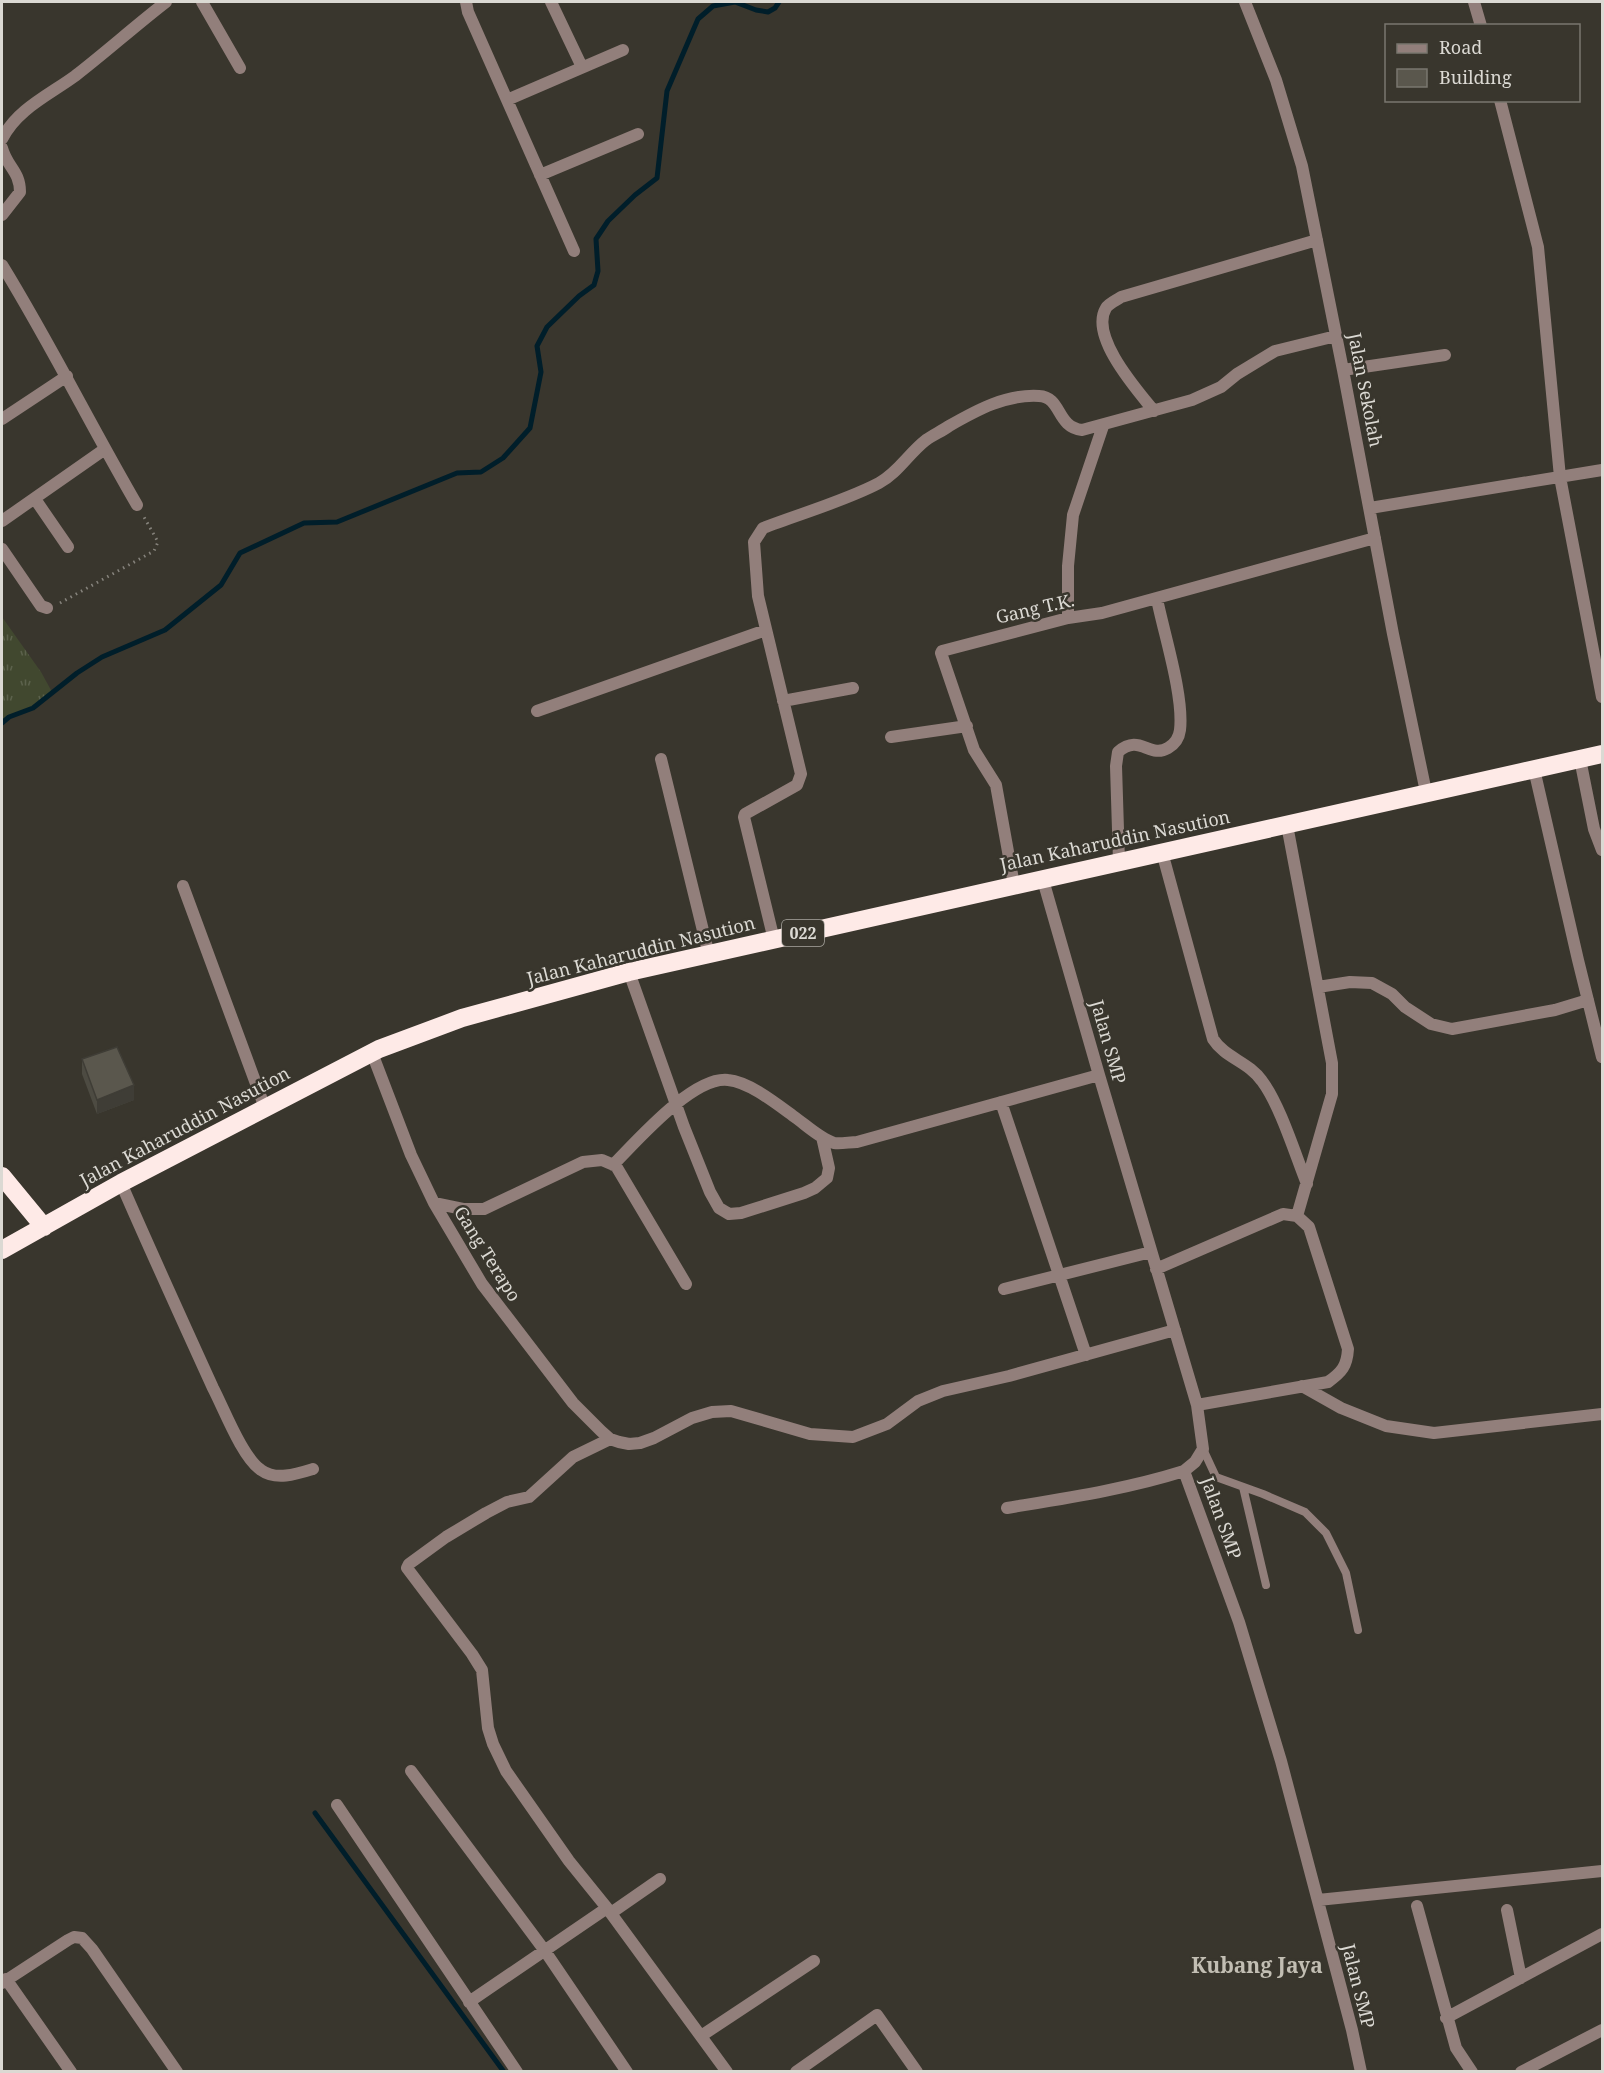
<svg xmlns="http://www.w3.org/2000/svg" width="1604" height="2073" viewBox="0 0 1604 2073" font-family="'Noto Serif',serif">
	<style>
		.grass { fill: url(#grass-tufts) }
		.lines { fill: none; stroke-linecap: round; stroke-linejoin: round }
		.stream { stroke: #001e2a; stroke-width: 5 }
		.path { stroke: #86837c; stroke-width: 3; stroke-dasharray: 1.5 4.5; stroke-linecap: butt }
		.lane { stroke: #927f7b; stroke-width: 8 }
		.street { stroke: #927f7b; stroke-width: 12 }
		.highway { stroke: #feeae7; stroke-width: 18 }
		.wall { fill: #4d4b42 }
		.shaded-wall { fill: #3f3d36 }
		.building { fill: #5a574d; stroke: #3f3d36; stroke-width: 1.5 }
		.labels { text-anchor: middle; stroke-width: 5; stroke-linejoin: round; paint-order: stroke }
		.shield { fill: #39362d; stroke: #aaa8a1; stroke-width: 1.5 }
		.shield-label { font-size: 16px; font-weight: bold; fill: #dbd9d3 }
		.street-label { font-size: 18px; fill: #dbd9d3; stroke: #39362d }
		.quarter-label { font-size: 21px; font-weight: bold; fill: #c2beb3; stroke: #39362d }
	</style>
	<defs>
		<pattern id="grass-tufts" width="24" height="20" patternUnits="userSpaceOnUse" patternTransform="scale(1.5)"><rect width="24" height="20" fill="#41482f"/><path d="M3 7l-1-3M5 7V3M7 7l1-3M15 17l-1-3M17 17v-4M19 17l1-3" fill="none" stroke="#5c624c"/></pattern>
	</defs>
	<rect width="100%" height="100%" fill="#39362d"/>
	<path class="grass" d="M2,617L41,672L52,692L33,708L9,717L2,723Z"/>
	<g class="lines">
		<path class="stream" d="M2,723L9,717L33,708L77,673L102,657L165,630L221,585L240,553L304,523L337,522L457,473L481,472L503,458L530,428L541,372L537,346L547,327L579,296L594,285L598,271L596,239L608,221L635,195L657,178L667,91L698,19L713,6L735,2L756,10L768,12L775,8L779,2
			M315,1813L504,2072"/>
		<path class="path" d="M60,603L154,551L158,542L144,517"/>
		<path class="lane" d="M1203,1449L1216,1477L1263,1494L1305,1512L1326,1533L1346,1573L1358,1630
			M1243,1487L1266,1585"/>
		<path class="street" d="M202,2L240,68
			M466,2L468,12L574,251
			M551,2L582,67
			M1245,2L1276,80L1302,166L1343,370L1393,634L1426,792
			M1474,2L1481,26
			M507,100L623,50
			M1500,100L1538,247L1560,477L1602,697
			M2,139C17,109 49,95 75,76C106,52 135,26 166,2
			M2,148C7,167 20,171 20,192L2,215
			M540,175L638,134
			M2,265C50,343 91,426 137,505
			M1343,370L1445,355
			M1154,411C1137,390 1089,336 1106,308C1109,303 1117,300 1121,297L1317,240
			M2,419L67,376
			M35,499L68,547
			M1370,508L1602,470
			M2,521L105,449
			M2,549L41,606L47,608
			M1068,618V566L1073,515L1103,426
			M783,701L853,688
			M537,711L766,630
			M891,737L967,726
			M661,759L709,955
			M1580,759L1594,829L1602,850
			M1534,769L1578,960L1602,1057
			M1287,825L1332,1063V1094L1297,1216
			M1162,852L1213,1039C1225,1058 1249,1062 1262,1081C1280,1105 1295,1154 1307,1184
			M1119,862L1116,766L1118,752C1140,733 1149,759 1168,748C1175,744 1179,738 1180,730C1184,696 1164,634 1157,599
			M1043,880L1099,1075L1197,1405L1203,1449L1195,1462L1184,1471L1239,1622L1281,1761L1352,2030L1361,2072
			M1014,885L996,785L974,750L941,653L942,651L1068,618L1102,613L1375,538
			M183,886L265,1108
			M774,940L744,817L745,814L797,785L801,774L758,596L754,542L763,528C799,514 845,501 879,483C898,473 909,453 926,440C933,435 942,431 949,426C977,410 1006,394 1039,396C1062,397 1056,427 1082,430L1192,400L1221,387L1237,374L1275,351L1336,336
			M629,972L684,1127L710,1192L719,1208L729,1214L741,1213L804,1193L815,1188L827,1178L829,1168L822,1137
			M1318,987L1350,982L1372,983L1392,994L1405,1007L1431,1024L1452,1029L1555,1010L1588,1000
			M372,1053L411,1155L434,1203L482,1284L573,1403L601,1431L610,1439L619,1442L629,1444L640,1443L654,1438L692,1418L712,1412L731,1411L810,1434L853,1437L887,1424L918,1401L943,1391L1009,1376L1175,1330
			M1001,1102L1086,1355
			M613,1165C637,1141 693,1076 728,1080C750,1082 778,1105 796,1118C807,1126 821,1139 834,1143C841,1144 850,1142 857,1142L1099,1075
			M121,1183C151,1252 182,1320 213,1388C224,1409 242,1457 261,1470C276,1481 297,1474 313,1469
			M434,1203L463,1209H484L583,1162L602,1160L616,1166L686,1284
			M1156,1269L1283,1214L1297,1216L1309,1227L1348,1349C1347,1366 1342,1372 1328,1382L1197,1405
			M1004,1289L1151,1252
			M1302,1386L1341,1408L1386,1426L1434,1433L1602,1414
			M610,1439L573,1457L529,1497L507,1502L486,1513L446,1537L409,1564L407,1568L472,1654L482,1670L488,1728L493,1744L506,1771L569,1861L607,1908L727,2072
			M1007,1508C1067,1498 1127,1489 1184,1471
			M411,1771L545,1951L627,2072
			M337,1805L517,2072
			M1318,1900L1602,1871
			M1417,1906L1456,2048L1472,2072
			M1507,1910L1521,1978
			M611,1913L660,1879
			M6,1979L71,2072
			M2,1983L68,1940L74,1937L82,1938L92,1949L177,2072
			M469,2002L607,1908
			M1446,2018L1602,1934
			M701,2036L814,1961
			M796,2072L877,2015L917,2072
			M1521,2072L1602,2030"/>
		<path class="highway" d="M2,1176L44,1227
			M2,1250L121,1183L379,1049L462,1018L629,972L1602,754"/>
	</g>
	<path class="wall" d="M82,1059L134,1100L97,1114L82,1074Z"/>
	<path class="shaded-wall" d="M134,1085V1100L97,1114V1100Z"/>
	<path class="building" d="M117,1047L134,1085L97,1100L82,1059Z"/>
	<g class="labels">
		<rect class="shield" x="782" y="920" width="42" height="26" rx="4.5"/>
		<g class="shield-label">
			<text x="803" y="939">022</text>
		</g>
		<g class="street-label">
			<text transform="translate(1365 390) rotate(79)" y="6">Jalan Sekolah</text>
			<text transform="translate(1035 609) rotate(-13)" y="6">Gang T.K.</text>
			<text transform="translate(1115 841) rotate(-12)" y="6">Jalan Kaharuddin Nasution</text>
			<text transform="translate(641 951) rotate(-14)" y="6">Jalan Kaharuddin Nasution</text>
			<text transform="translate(1108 1042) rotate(74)" y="6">Jalan SMP</text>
			<text transform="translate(185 1127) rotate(-28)" y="6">Jalan Kaharuddin Nasution</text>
			<text transform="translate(487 1254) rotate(58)" y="6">Gang Terapo</text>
			<text transform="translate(1221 1518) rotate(70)" y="6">Jalan SMP</text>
			<text transform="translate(1358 1986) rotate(76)" y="6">Jalan SMP</text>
		</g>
		<g class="quarter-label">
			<text x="1257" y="1973">Kubang Jaya</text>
		</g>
	</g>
	<rect width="1604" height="2073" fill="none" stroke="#dbd9d3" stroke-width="6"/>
	<rect x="1385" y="24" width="195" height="78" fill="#39362d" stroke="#7a776f" stroke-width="1.5"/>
	<rect x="1397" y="44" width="30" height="9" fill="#927f7b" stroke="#7a776f" stroke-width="1.5"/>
	<text x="1439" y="54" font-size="18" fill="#dbd9d3">Road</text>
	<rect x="1397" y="69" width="30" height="18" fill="#5a574d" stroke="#7a776f" stroke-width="1.5"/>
	<text x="1439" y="84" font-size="18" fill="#dbd9d3">Building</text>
</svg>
